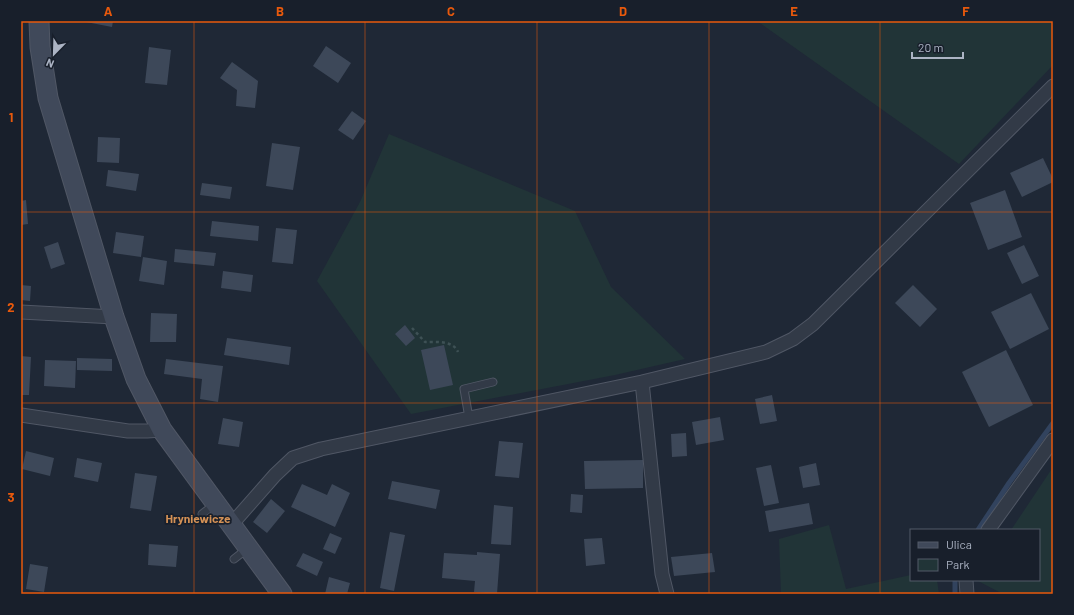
<svg xmlns="http://www.w3.org/2000/svg" width="1074" height="615" viewBox="0 0 1074 615" font-family="Barlow,sans-serif">
	<style>
		.green { fill: #213437 }
		.lines { fill: none; stroke-linecap: round; stroke-linejoin: round }
		.stream { stroke: #32435e; stroke-width: 5 }
		.building { fill: #3d4859 }
		.lane-casing { stroke: #505765; stroke-width: 9 }
		.street-casing { stroke: #505765; stroke-width: 15 }
		.secondary-casing { stroke: #505765; stroke-width: 21 }
		.path { stroke: #3e5155; stroke-width: 2.5; stroke-dasharray: 3 3; stroke-linecap: butt }
		.lane { stroke: #323a47; stroke-width: 7 }
		.street { stroke: #323a47; stroke-width: 13 }
		.secondary { stroke: #40495a; stroke-width: 19 }
		.grid { fill: none; stroke: #e8590c; stroke-width: 1; stroke-opacity: 0.55 }
		.labels { text-anchor: middle; stroke-width: 3.5; stroke-linejoin: round; paint-order: stroke }
		.quarter-label { font-size: 12px; font-weight: bold; fill: #d59256; stroke: #181f2b }
		.neatline { fill: none; stroke: #e8590c; stroke-width: 1.5 }
		.grid-label { font-size: 13px; text-anchor: middle; font-weight: bold; fill: #e8590c }
	</style>
	<rect width="100%" height="100%" fill="#1f2836"/>
	<path class="green" d="M757,21H1053V65L959,164Z
		M389,134L575,211L611,287L685,359L615,375L411,414L317,281L360,202Z
		M1053,467V594H1003L978,581L1039,580V530H1011Z
		M829,525L846,589L911,575V580H937L939,594H781L779,539Z"/>
	<g class="lines">
		<path class="stream" d="M978,530L1009,483L1053,423
			M955,580V594"/>
	</g>
	<path class="building" d="M81,21H113L112,27Z
		M326,46L351,63L338,83L313,66Z
		M149,47L171,50L167,85L145,83Z
		M232,62L258,81L255,108L236,106L237,90L220,78Z
		M352,111L366,121L353,140L338,130Z
		M98,137L120,138L119,163L97,162Z
		M272,143L300,147L293,190L266,186Z
		M1043,158L1053,179V182L1022,197L1010,173Z
		M108,170L139,174L136,191L106,186Z
		M202,183L232,187L230,199L200,195Z
		M1005,190L1022,237L988,250L970,203Z
		M26,200L28,224L21,225V201Z
		M212,221L259,226L258,241L210,236Z
		M276,228L297,230L293,264L272,262Z
		M116,232L144,236L141,257L113,253Z
		M58,242L65,264L51,269L44,247Z
		M1024,245L1039,276L1022,284L1007,253Z
		M175,249L216,253L214,266L174,262Z
		M143,257L167,261L164,285L139,281Z
		M223,271L253,275L251,292L221,288Z
		M21,285L31,286L30,301L21,300Z
		M913,285L937,309L920,327L895,303Z
		M1031,293L1049,329L1010,349L991,312Z
		M151,313L177,314L176,342H150Z
		M405,325L415,338L406,346L395,334Z
		M227,338L291,347L289,365L224,355Z
		M444,345L453,385L430,390L421,350Z
		M1006,350L1033,405L989,427L962,372Z
		M21,356L31,357L29,395H21Z
		M77,358L112,359V371L77,370Z
		M166,359L223,366L218,402L200,399L202,379L164,374Z
		M45,360L76,361L75,388L44,386Z
		M772,395L777,421L760,424L755,399Z
		M720,417L724,440L696,445L692,422Z
		M223,418L243,422L239,447L218,444Z
		M686,433L687,456L672,457L671,434Z
		M499,441L523,443L519,478L495,476Z
		M26,451L54,458L50,476L22,469Z
		M77,458L102,463L98,482L74,477Z
		M643,460V488L585,489L584,461Z
		M816,463L820,485L803,488L799,467Z
		M771,465L779,503L764,506L756,468Z
		M135,473L157,476L151,511L130,508Z
		M392,481L440,490L436,509L388,499Z
		M302,484L327,495L332,484L350,493L335,527L291,507Z
		M571,494L583,495L582,513L570,512Z
		M271,499L285,511L267,533L253,522Z
		M809,503L813,524L769,532L765,511Z
		M494,505L513,507L511,545L491,544Z
		M390,532L405,535L394,591L380,588Z
		M330,533L342,538L335,554L323,549Z
		M602,538L605,564L586,566L584,539Z
		M149,544L178,546L176,567L148,565Z
		M477,552L500,554L497,594L474,592L475,581L442,578L444,553L477,555Z
		M303,553L323,562L317,576L296,566Z
		M712,553L715,572L674,576L671,557Z
		M30,564L48,567L44,592L26,589Z
		M329,577L350,583L347,594H325Z"/>
	<g class="lines">
		<g class="lane-casing">
			<path id="lane" d="M469,418L464,389L493,382
				M202,514L215,504
				M234,559L248,548"/>
		</g>
		<g class="street-casing">
			<path id="street" d="M21,312L114,317
				M642,382L662,574L667,594
				M21,415L128,431H147L162,430
				M231,525L275,475L293,458L321,449L642,382L766,352L793,339L813,324L1053,86
				M988,530L1053,440
				M966,580L967,594"/>
		</g>
		<g class="secondary-casing">
			<path id="secondary" d="M39,21L40,47L48,98L114,317L136,379L162,430L282,594"/>
		</g>
		<path class="path" d="M412,328L425,342C435,342 453,340 458,352"/>
		<use href="#lane" class="lane"/>
		<use href="#street" class="street"/>
		<use href="#secondary" class="secondary"/>
	</g>
	<path class="grid" d="M194,21V594M365,21V594M537,21V594M709,21V594M880,21V594M21,212H1053M21,403H1053"/>
	<g class="labels">
		<g class="quarter-label">
			<text x="198" y="523">Hryniewicze</text>
		</g>
	</g>
	<rect width="1074" height="615" fill="none" stroke="#181f2b" stroke-width="44"/>
	<rect x="910" y="529" width="130" height="52" fill="#181f2b" stroke="#535b68"/>
	<rect x="918" y="542" width="20" height="6" fill="#40495a" stroke="#535b68"/>
	<text x="946" y="549" font-size="12" fill="#acb4c4">Ulica</text>
	<rect x="918" y="559" width="20" height="12" fill="#213437" stroke="#535b68"/>
	<text x="946" y="569" font-size="12" fill="#acb4c4">Park</text>
	<g transform="translate(54 54) rotate(203)" stroke="#181f2b" stroke-width="3" paint-order="stroke">
	<path d="M0-3L7 15L0 10L-7 15Z" fill="#acb4c4"/>
	<text y="-6" font-size="11" font-weight="bold" text-anchor="middle" fill="#acb4c4">N</text>
	</g>
	<path d="M912 52v6h51v-6" fill="none" stroke="#acb4c4" stroke-width="2"/>
	<text x="918" y="52" font-size="12" fill="#acb4c4" stroke="#181f2b" stroke-width="3" paint-order="stroke">20 m</text>
	<rect x="22" y="22" width="1030" height="571" class="neatline"/>
	<g class="grid-label">
		<text x="108" y="16">A</text>
		<text x="280" y="16">B</text>
		<text x="451" y="16">C</text>
		<text x="623" y="16">D</text>
		<text x="794" y="16">E</text>
		<text x="966" y="16">F</text>
		<text x="11" y="122">1</text>
		<text x="11" y="312">2</text>
		<text x="11" y="502">3</text>
	</g>
</svg>
